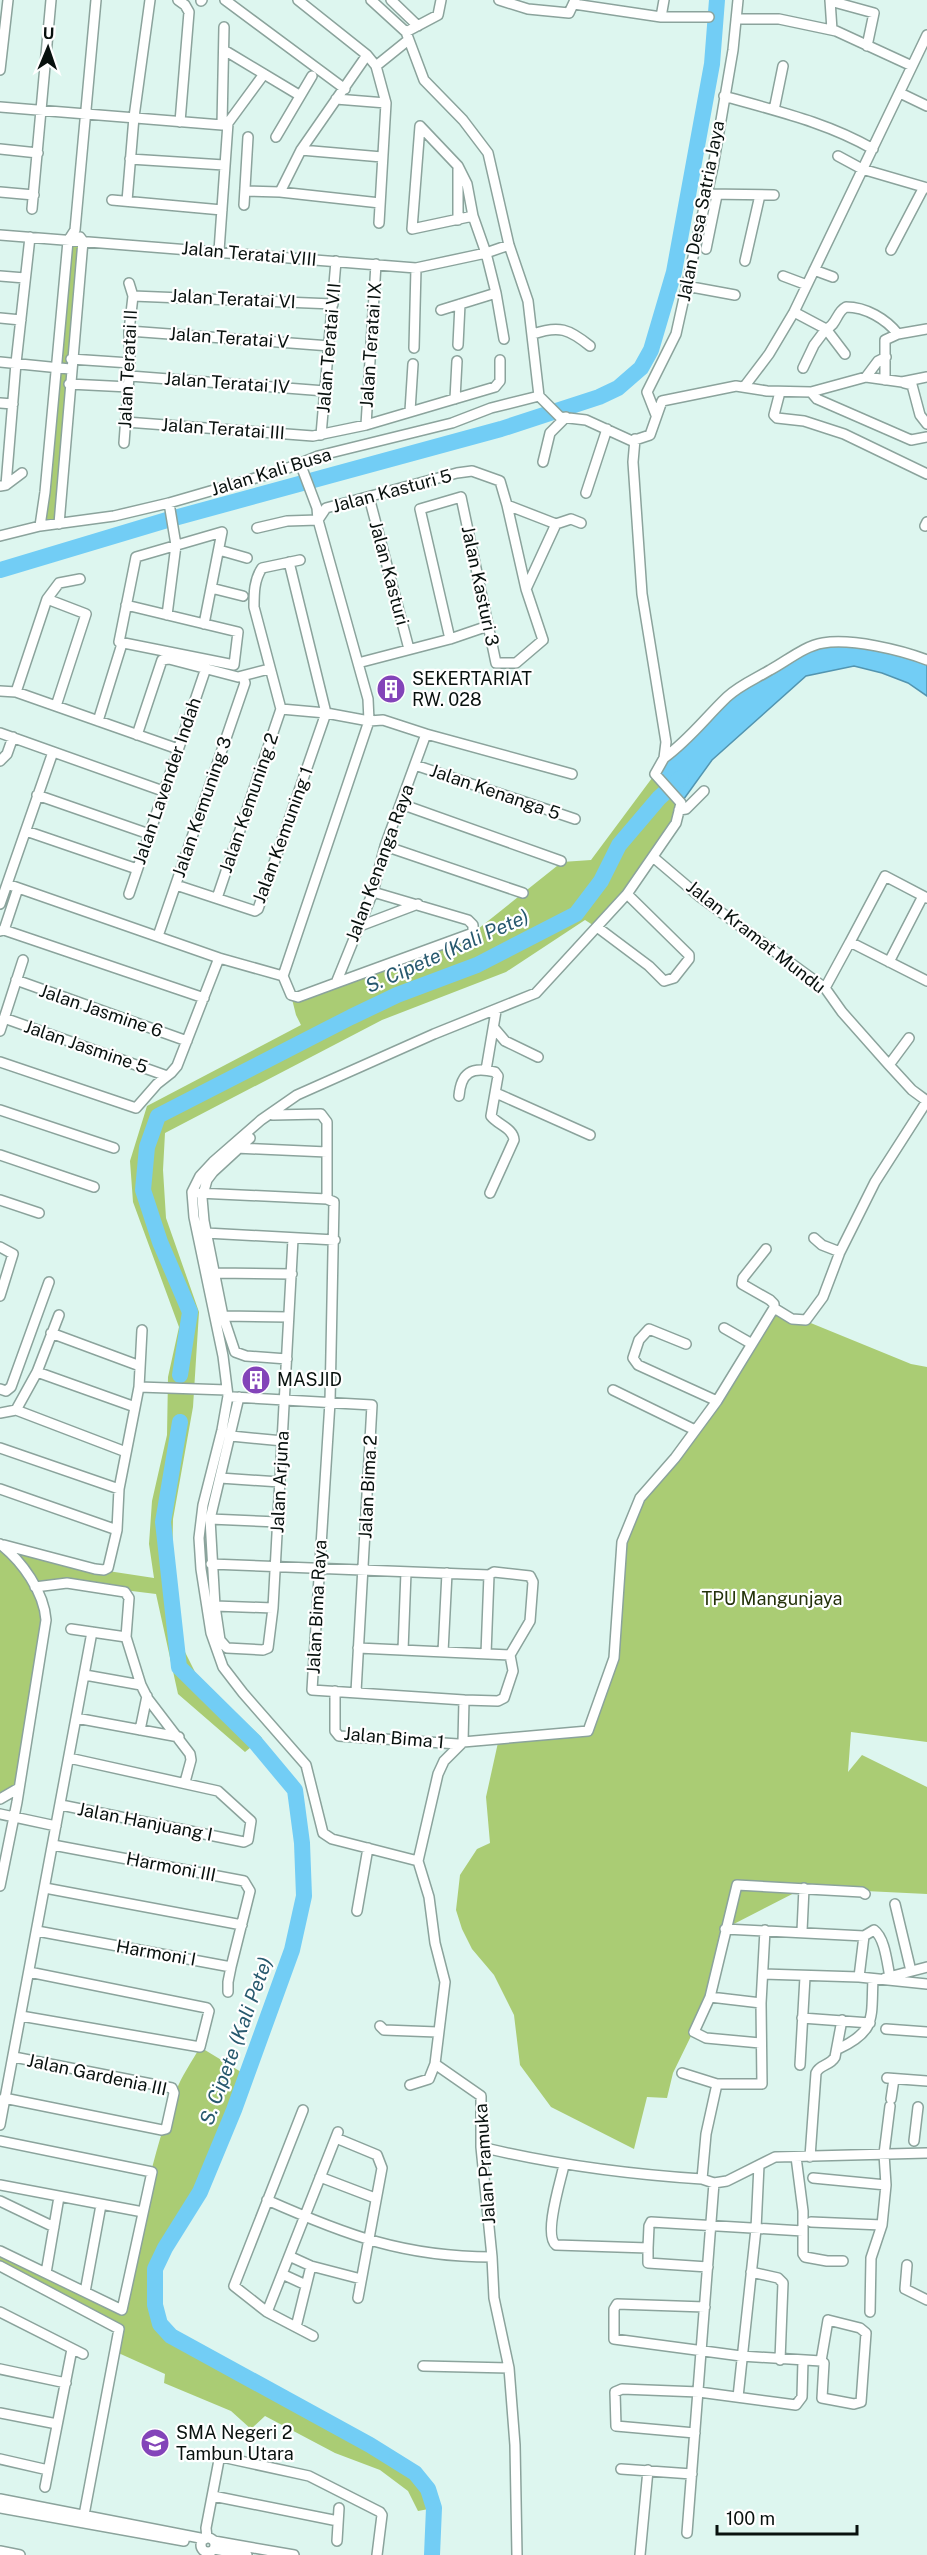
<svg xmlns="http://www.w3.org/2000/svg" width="927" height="2555" viewBox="0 0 927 2555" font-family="'Public Sans',sans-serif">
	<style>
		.green { fill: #aacc74 }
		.water { fill: #72cdf5; stroke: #5295b0; stroke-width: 1.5 }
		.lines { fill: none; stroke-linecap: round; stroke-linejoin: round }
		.river { stroke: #72cdf5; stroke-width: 16 }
		.minor-casing { stroke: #8ba39c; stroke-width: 12 }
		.minor { stroke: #fff; stroke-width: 9 }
		.labels { text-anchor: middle; stroke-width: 4.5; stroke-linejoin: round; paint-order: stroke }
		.street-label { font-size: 18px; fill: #08110e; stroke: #fff }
		.poi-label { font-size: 18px; fill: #08110e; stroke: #fff; text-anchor: start }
		.park-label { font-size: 18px; fill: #25330b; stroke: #fff }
		.water-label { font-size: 20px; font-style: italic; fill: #27596e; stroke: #fff }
	</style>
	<rect width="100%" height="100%" fill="#ddf6ef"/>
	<path class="green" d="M68,241H83L59,524L40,526Z
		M655,774L681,803L678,816L599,929L585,920L506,972L382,1020L165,1133L163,1170L166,1218L199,1312L193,1407L173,1519L172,1566L178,1617L184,1650L196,1674L262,1738L245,1752L178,1694L156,1594L67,1583L35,1587L45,1607L19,1788L0,1799V1544L95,1569L154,1578L149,1544L152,1501L167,1435L168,1377L179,1327L133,1202L130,1161L147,1106L301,1025L296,1015L291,995L473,933L562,862L591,860Z
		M774,1308L911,1364L927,1367V1742L851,1732L848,1772L862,1755L927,1787V1894L804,1888L726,1928L710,1997L673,2073L667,2098L647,2097L634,2149L551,2107L520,2065L514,2015L494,1975L472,1949L462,1929L456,1910L460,1875L477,1849L490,1843L486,1797L499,1738L590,1728L614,1658L619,1569L640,1498L675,1458Z
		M200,2047L246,2075C231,2114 219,2154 201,2191C183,2228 156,2246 155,2290C155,2309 158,2322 171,2336L370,2445L415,2473L428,2489L434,2508L418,2511L408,2491L380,2470L335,2453L265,2416L251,2429L231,2411L164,2383L165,2374L114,2351L118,2328L0,2266V2251L121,2310C137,2238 149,2161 176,2092C181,2076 192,2062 200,2047Z"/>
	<path class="water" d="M848,642L927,660V696L908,683L882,673L854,666L806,676L712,760L681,803L655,774L664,758L728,696L802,651Z"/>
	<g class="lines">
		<path class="river" d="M0,570L167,520L501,429L599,397L618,388L641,368L651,350L674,272L712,64L717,0
			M180,1375L190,1312L160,1242L143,1190L147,1147L158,1116L351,1017L397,995L477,965L576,914L601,881L619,845L659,798L681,778
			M180,1422L163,1522L179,1667L255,1742L295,1790L302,1843L304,1896L292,1950L234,2110L200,2192L165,2248L155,2269V2305L160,2324L171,2336L370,2445L415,2473L428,2489L434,2508L432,2555"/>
		<g class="minor-casing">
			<path id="minor" d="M178,0L185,5L189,12L180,122
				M225,0L345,89
				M298,0L367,55
				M371,0L406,32L424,80L463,120L488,153L509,245L528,301L539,396L560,417L586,420L632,441L650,435L662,401L736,386L767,391L811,392L866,377L902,382L927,377
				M391,0L418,26
				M499,0L528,9L569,13L575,0
				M830,0L832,30
				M201,1L202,0
				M830,1L874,13L867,46
				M574,4L661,17H709
				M661,17L664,0
				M736,19H779L836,31L912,66
				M406,32L438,15L441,0
				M224,50L299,95
				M376,66L407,41
				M0,70L8,0
				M900,93L927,106
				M724,96C776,111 826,122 873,149
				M336,99L386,103
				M0,107L222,125L228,123L219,251
				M774,110L783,66
				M228,123L264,74
				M222,125L224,27
				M420,126L458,166L467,184L473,216L486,253L496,293L504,339
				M420,126L412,229L473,216
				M276,137L312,76
				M0,149L38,153
				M301,150L382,157
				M838,156L862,169L927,188
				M130,159L224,165
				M245,191L280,192L380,203
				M0,192L34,195
				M280,192L301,150L367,55L376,66L386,103L379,223
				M706,194L774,195
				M112,200L222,210
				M127,201L134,117L150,0
				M244,205L248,137
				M32,209L51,0
				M458,220V169
				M0,235L416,268L486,253L509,245
				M706,249L717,195
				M891,250L924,187
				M745,261L760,195
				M814,270L833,277
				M0,276L25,278
				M783,276L807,285
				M129,283L133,296
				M686,286L735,295
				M133,296L333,304
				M441,310L496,293
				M794,312L826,329L814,345L803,368
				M0,318L21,320
				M129,331L330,346
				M533,334C559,325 569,329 590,346
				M458,345L460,304
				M414,348L416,268
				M845,354L826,329C837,325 836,312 846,307C866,307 886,319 898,334
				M71,359L130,363
				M0,362L70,369
				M130,376L325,391
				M866,377L878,361L886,357
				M885,380V340L898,334L927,329
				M904,383L912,385L920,415L927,424
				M69,384L129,387
				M744,387L769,354L794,312L927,35
				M780,392L774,415L777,418L804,421L844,434L927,474
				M811,392L817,399L911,440L927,437
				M455,399L457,361
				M0,403L13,404
				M410,411L413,364
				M656,415L647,392L676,334L713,167L733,50L738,0
				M126,422L313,436L366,425L495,387L500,381V360
				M366,425L376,264
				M321,435L336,261
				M124,443L130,363L129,331L133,296
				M543,462L550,433L566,417
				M6,485L16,363L30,237
				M0,486L6,485L22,473
				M586,493L607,429
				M369,497L409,649
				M507,505L556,524L571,519L581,523
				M59,524L83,241L80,237
				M40,526L45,492L68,241L75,230L96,0
				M925,526L927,522
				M257,528L287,521L318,520L326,508L457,473L472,471L500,481L507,505L526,589L543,640L516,663H496L461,497L420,509L450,639
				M0,536L40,526L114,516L169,503L283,470L318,456L452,423L491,408L539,396
				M219,550L247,558
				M211,588L243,596
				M526,589L556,524
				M47,599L59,583L80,579
				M126,605L238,632L234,665L119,642L136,557L222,532L204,624
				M167,615L176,545L169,503
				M358,663L450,639L488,626
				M0,691L16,692L178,749
				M16,692L47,599L86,614L56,706
				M281,709L326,713L369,721L383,720L426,734L385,846L373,892L336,983L298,997L291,995L283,976
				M281,709L254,607C254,593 254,580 262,568L300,560
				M98,721L121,647
				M0,733L163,791
				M426,734L572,774
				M137,735L162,660L169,659L238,677L269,669
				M53,752L7,884L219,958L283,976L369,721L368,699L318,520L317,508L300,463
				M664,758C690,739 705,718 727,697C740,685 755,679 770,670C787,661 804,646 823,643C851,638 901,650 927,660
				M0,761L7,754L13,737
				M415,765L575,819
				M37,795L149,834
				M401,804L561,861
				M679,810L686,809L704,791
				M26,831L137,869
				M385,846L523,893
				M653,857L700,897L825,988L842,1012L889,1065L912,1090L927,1101
				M176,885L255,911L258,909L326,713L289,562
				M129,894L206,668
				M217,898L281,709
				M0,904L7,884
				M360,926L418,904
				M597,927L649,966L664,981L674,978L689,959V955L627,894
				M4,930L204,998
				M0,931L4,930L18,888
				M158,936L245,683L243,677
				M850,942L885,876L927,898
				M889,962L923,896
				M16,980L187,1041
				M336,983L473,933V925L468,920L373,892
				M825,988L850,942L927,981
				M4,1018L167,1076
				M494,1028L505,1041L538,1057
				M0,1031L23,960
				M0,1062L136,1108L157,1084L171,1073L177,1066L219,958
				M889,1065L909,1038
				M486,1070L496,1011
				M496,1093L590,1135
				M459,1096C461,1073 471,1066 495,1072L498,1076L491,1116C498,1125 513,1128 514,1140L490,1193
				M0,1110L114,1148
				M271,1113L273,1115L321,1114L327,1122V1199L334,1202L330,1402L312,1690L464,1700L463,1742
				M250,1138L213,1172L207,1180L202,1198L204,1221L223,1316L235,1352L246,1356L287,1359
				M236,1148L327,1152
				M0,1155L94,1187
				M198,1193L327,1199
				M0,1200L39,1213
				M206,1233L335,1240
				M814,1238L822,1245L840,1252
				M0,1247L13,1254L0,1296
				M766,1249L743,1278L742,1284L770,1300L774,1304V1308
				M215,1273L292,1274
				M223,1316L288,1317
				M724,1328L752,1344
				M51,1333L140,1366
				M686,1344L649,1329L639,1340L633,1358L638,1365L717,1401
				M37,1372L135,1407
				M139,1387L227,1390
				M0,1389L6,1391L11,1387L49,1282
				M613,1390L695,1430
				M233,1397L372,1405L356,1692
				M239,1397L210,1519L215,1606L220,1640L227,1648L263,1650L268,1648L273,1608L293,1239
				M16,1410L37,1372L59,1315
				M0,1413L16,1410L126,1452
				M231,1436L283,1441
				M0,1448L119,1489
				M220,1478L280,1482
				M0,1489L117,1530
				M210,1519L278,1522
				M0,1544C22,1561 44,1592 46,1620L17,1802L0,1886
				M4,1545L95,1569L104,1570L108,1568L117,1530L119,1489L139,1387L142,1330
				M211,1564L489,1575L494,1572L530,1576L533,1582L530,1621L510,1655L513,1671L504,1698L498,1701L464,1700
				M35,1587L67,1583L125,1592L129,1598L126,1637
				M215,1606L273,1608
				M71,1629L126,1637L141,1685L148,1699L190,1754L191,1760L185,1782
				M358,1648L510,1655
				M403,1650L406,1572
				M443,1652L447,1573
				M486,1654L489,1575
				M85,1675L141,1685
				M335,1691V1731L339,1736L458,1744
				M76,1718L179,1737
				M140,1730L147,1696
				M0,1799L19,1788
				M61,1805L244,1842L248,1840L251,1821L218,1791L69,1758
				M0,1814L56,1826
				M418,1861L332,1839L323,1833L306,1765L243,1693L223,1667L211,1633L201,1569L199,1538L203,1505L222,1430L228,1396L223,1356L194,1217L192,1192L200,1176L213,1162L261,1120L297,1095L434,1034L536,993L627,894L676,823L681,803L655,774L664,758L666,742L642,594L633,462L635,439
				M45,1888L242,1925
				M895,1904L911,1971
				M357,1911L368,1848
				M725,1929L864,1936L874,1930C885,1938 887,1963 890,1977
				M37,1931L231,1967L250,1891L244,1881L53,1845
				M802,1931L804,1888
				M763,1974L859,1977L927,1984
				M859,1977L864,1936
				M885,1978L927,1967
				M228,1992V1982L231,1967
				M710,1997L761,2003
				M21,2016L200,2047L209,2011L207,2008L29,1972
				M802,2018L870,2023
				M380,2026L384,2030L437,2032
				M886,2029L927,2032
				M760,2043L706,2038L694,2032L710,1997L737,1885L862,1892L865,1894
				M838,2049C877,2031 871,2018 873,1979
				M800,2065L805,1977
				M682,2073L717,2084H762L761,2003L765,1930
				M887,2078L927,2081
				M410,2085L429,2079L435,2064
				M4,2098L162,2130L166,2129L174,2093L172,2088L14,2057
				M891,2099L894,2079
				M303,2110L234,2286L267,2312L313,2336
				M0,2125L92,1632
				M336,2138L377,2155L382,2168L358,2298
				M0,2141L152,2172L122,2310L0,2251
				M914,2141L918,2107
				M481,2147C556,2165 625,2174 702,2179L714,2183L727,2181L775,2157L927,2153
				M796,2157L803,2211V2254L805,2257L827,2261H843
				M810,2157L816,2073C820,2064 830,2066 835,2057L842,2020
				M564,2165C561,2180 543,2235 556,2245L648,2248L649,2226L651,2222L803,2231
				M320,2177L375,2198
				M813,2178L886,2185
				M702,2179L706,2134L717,2084
				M0,2185L143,2212
				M267,2200C346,2235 404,2257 492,2257
				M0,2201L54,2227
				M811,2222L882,2225
				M648,2248V2263L708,2267
				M289,2256L311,2266L361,2279
				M907,2265L905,2289L927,2300
				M0,2266L119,2329L84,2515
				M751,2272L778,2278L783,2283L780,2360
				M46,2273L59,2197
				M282,2274L306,2285
				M85,2292L101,2205
				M705,2307L617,2304L614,2309V2339L741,2356L821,2361L828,2320L860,2328L866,2333L861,2402L854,2404L822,2398L824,2363L821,2361
				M0,2312L83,2354
				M267,2312L338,2132
				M870,2312L871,2258L882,2225L886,2185L884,2154L890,2106
				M296,2327L311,2266
				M423,2366L509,2368
				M0,2369L66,2383
				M738,2397L756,2229L759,2165
				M0,2413L57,2424
				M695,2433L616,2426L615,2392L622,2389L699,2392L796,2405L802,2397L803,2360
				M0,2459L48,2470
				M621,2469L692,2474
				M45,2487L72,2349
				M213,2496L338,2521
				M0,2499L205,2539
				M0,2508L184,2541
				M687,2533L714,2183
				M207,2538L206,2528L219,2460L222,2457L309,2476L380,2512L382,2515L377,2555
				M201 2545a7 7 0 1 1 14 0a7 7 0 1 1-14 0Z
				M214,2541L294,2555
				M337,2541L339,2508
				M214,2549L247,2555
				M0,2551L20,2555
				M517,2555L515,2445L509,2368L494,2298L492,2257L481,2147V2096L435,2064L445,1982L435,1943L429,1897L418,1861L438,1774L444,1761L463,1742L588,1731L614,1658L622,1542L640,1498L675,1458L717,1401L774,1308L792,1319L806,1320L823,1297L840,1252L875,1182L927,1101
				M640,2555L648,2470"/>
		</g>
		<use href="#minor" class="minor"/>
	</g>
	<defs>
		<g id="building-disc" transform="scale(1.5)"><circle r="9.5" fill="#8344b9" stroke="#fff"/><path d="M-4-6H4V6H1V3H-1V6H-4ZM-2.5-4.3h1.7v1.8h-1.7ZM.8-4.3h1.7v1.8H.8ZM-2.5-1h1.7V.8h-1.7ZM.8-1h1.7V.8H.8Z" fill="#fff"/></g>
		<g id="school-disc" transform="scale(1.5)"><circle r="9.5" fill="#8344b9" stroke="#fff"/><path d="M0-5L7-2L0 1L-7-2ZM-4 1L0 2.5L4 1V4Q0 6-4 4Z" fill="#fff"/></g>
	</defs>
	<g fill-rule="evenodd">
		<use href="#building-disc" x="391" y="689"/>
		<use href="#building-disc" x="256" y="1380"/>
		<use href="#school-disc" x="155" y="2443"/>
	</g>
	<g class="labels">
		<g class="street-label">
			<text transform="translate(701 211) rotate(-79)" y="6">Jalan Desa Satria Jaya</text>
			<text transform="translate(249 254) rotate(5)" y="6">Jalan Teratai VIII</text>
			<text transform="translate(233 299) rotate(3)" y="6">Jalan Teratai VI</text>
			<text transform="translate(229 338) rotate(4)" y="6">Jalan Teratai V</text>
			<text transform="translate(371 345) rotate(-86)" y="6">Jalan Teratai IX</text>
			<text transform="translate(329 348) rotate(-85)" y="6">Jalan Teratai VII</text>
			<text transform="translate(128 369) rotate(-87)" y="6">Jalan Teratai II</text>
			<text transform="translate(227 383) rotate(4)" y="6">Jalan Teratai IV</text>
			<text transform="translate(223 429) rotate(4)" y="6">Jalan Teratai III</text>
			<text transform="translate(271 472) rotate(-17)" y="6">Jalan Kali Busa</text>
			<text transform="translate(392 491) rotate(-15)" y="6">Jalan Kasturi 5</text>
			<text transform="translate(389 573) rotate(75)" y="6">Jalan Kasturi</text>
			<text transform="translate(480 586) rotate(78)" y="6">Jalan Kasturi 3</text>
			<text transform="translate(167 781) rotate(-71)" y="6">Jalan Lavender Indah</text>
			<text transform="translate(495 792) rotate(19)" y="6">Jalan Kenanga 5</text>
			<text transform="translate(249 803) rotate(-71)" y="6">Jalan Kemuning 2</text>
			<text transform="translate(202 807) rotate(-71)" y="6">Jalan Kemuning 3</text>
			<text transform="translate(283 835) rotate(-70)" y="6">Jalan Kemuning 1</text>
			<text transform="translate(380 863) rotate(-70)" y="6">Jalan Kenanga Raya</text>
			<text transform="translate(756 937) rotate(38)" y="6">Jalan Kramat Mundu</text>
			<text transform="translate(101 1011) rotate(19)" y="6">Jalan Jasmine 6</text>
			<text transform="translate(86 1047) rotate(19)" y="6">Jalan Jasmine 5</text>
			<text transform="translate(280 1482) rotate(-87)" y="6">Jalan Arjuna</text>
			<text transform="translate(368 1487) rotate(-87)" y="6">Jalan Bima 2</text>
			<text transform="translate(317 1607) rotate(-87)" y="6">Jalan Bima Raya</text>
			<text transform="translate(394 1738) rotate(5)" y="6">Jalan Bima 1</text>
			<text transform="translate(145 1822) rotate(11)" y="6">Jalan Hanjuang I</text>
			<text transform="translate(171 1867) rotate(11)" y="6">Harmoni III</text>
			<text transform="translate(156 1953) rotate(10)" y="6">Harmoni I</text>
			<text transform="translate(97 2075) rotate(12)" y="6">Jalan Gardenia III</text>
			<text transform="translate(485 2164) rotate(-94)" y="6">Jalan Pramuka</text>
		</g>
		<g class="poi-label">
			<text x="412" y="685">SEKERTARIAT<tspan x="412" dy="21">RW. 028</tspan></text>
			<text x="277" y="1386">MASJID</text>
			<text x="176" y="2439">SMA Negeri 2<tspan x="176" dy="21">Tambun Utara</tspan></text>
		</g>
		<g class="park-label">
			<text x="772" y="1605">TPU Mangunjaya</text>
		</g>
		<g class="water-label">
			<text transform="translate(447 951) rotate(-24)" y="7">S. Cipete (Kali Pete)</text>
			<text transform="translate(236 2041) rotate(-70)" y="7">S. Cipete (Kali Pete)</text>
		</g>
	</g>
	<g transform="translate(48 48) rotate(2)" stroke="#ffffff" stroke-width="4.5" paint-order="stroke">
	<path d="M0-4.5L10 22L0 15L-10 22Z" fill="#08110e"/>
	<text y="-9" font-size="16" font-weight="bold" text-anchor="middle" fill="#08110e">U</text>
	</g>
	<path d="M717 2525v9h140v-9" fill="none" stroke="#08110e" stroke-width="3"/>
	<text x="726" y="2525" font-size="18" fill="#08110e" stroke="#ffffff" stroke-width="4.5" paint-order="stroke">100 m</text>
</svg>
